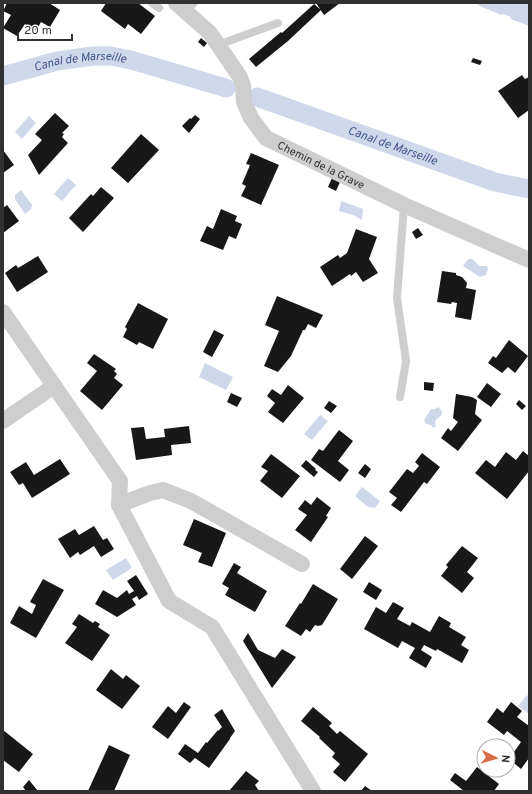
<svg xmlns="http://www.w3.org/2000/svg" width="532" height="794" viewBox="0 0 532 794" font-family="Overpass,sans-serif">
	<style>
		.water { fill: #cfd7ea }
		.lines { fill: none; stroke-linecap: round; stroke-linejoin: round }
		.stream { stroke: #cfd7ea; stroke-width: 5.5 }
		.canal { stroke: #cfd7ea; stroke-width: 19 }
		.building { fill: #181818 }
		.service { stroke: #cecece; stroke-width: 8 }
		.minor { stroke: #cecece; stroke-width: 16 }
		.labels { text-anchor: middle; stroke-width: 4; stroke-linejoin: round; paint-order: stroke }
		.street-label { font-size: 11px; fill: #313131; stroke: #fff }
		.water-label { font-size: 12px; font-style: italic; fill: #45598d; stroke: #fff }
	</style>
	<rect width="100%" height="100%" fill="#fff"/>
	<path class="water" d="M486,3H529V21C510,18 501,14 486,3Z
		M29,116L36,123L22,139L15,132Z
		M68,178L76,185L62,201L54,194Z
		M21,190L32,205L31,209L25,214L15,199V195Z
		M341,201L363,209L362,220L353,215L339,211Z
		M468,259H472L480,266H487L488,269L486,275L480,277L463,266Z
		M205,363L233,377L226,390L199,377Z
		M438,407L442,411V414C439,419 433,419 436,426L433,428L431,425L426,424L424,420L431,409H435Z
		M320,415L328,421L312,440L304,434Z
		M362,487L380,501L375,508L368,507L355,496Z
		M126,558L132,568L113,580L106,570Z
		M527,695L529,697V714L518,706Z"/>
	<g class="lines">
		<path class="stream" d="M480,3L501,12
			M513,17L529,23"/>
		<g class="canal">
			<path id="s1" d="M3,76L57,61L93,56H111L131,60L226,88"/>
			<path id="s2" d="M257,97L495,182L529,189"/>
		</g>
	</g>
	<path class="building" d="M7,3H49L60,10L50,27L41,22L36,31L25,24L17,36L3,28L11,15L3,11Z
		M106,3H138L155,16L141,34L128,24L125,29L101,11Z
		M316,3H340L324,15Z
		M314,4L321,10L288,41L256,67L249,59L281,32L282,33Z
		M201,38L207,43L204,47L198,42Z
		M473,58L482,61L480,65L471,62Z
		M522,75L525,79L529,77V110L518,118L498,91Z
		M55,113L69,126L62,133L64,134L62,137L68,143L39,175L28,155L42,140L35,134Z
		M195,115L200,119L189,133L182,126L190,118L191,119Z
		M141,134L159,150L128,183L111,168Z
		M3,150L14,165L3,173Z
		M251,153L279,165L261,205L241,196L246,186L242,184L250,165L246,164Z
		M332,178L340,182L336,191L328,187Z
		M101,187L114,198L83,232L69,218L91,194L93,196Z
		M7,205L19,221L3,233V208Z
		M221,209L237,216L235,221L242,224L236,239L229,236L223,250L200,241L207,226L213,229Z
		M418,228L423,235L416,239L412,232Z
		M356,229L377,237L369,259L378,273L363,282L356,272L351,276L350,274L332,286L320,267L338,255L340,258L347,253Z
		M38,256L48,272L17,292L5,273L16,265L18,268Z
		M442,271L456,273V275L462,277L467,283L466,288L476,290L471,320L455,317L457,303L452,302L451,304L437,302Z
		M277,296L323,315L316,328L308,324L305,330H303L291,356L278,372L264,366L279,331L265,325Z
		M138,303L168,319L153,349L139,342L137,345L123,337L127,329L125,327Z
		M214,330L224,335L212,357L203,352Z
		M509,340L528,356L515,373L508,367L502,373L488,363L493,356L496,358Z
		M94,354L116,369L114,371L117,374L114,378L123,385L102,410L80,391L97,371L87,363Z
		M424,382L434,383L433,391L424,390Z
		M487,383L501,394L491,407L477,397Z
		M288,385L304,398L283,423L268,412L275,403L267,396L272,389L281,395Z
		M231,393L242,398L237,407L227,402Z
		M456,394L472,397L477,400L475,414L482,420L458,451L441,438L448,428L451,431L458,422L453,418Z
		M519,400L526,406L522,410L516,404Z
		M329,401L337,406L331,413L324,408Z
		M189,426L191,443L171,445L172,455L136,460L131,428L144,427L146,439L165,437L164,429Z
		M339,430L353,441L338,461L349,470L340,482L311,460L319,449L323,451Z
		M523,451L529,456V471L507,499L475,473L486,460L495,467L506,452L516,460Z
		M422,453L440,467L427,484L424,482L401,512L391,505L397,498L389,492L407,469L413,473L419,466L415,462Z
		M271,454L300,476L282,498L260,481L268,471L261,467Z
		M60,459L70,474L32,498L23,483L19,485L10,472L26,462L34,475Z
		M306,460L316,469L315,470L318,472L314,477L301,466Z
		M365,464L371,469L365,478L358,473Z
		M317,497L331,508L326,516L328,517L311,542L295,530L307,515L298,509L305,500L311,505Z
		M194,519L226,533L212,567L198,562L202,553L183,545Z
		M94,526L103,540L107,538L114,549L101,557L94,546L80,555L78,552L70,558L58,539L75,529L79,535Z
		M365,536L378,546L352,579L340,569Z
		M462,546L478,558L467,572L474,578L462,593L441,576L448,567L446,565Z
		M234,563L241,567L237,573L267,591L255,612L225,595L229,588L222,584Z
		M136,575L148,594L139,600L137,596L132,599L136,605L117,617L95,604L103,590L117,598L127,590L129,594L134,591L127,581Z
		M43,579L64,590L36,638L10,623L19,606L32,614L36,605L30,602Z
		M369,582L382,590L376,600L363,592Z
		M313,584L338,599L322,625L318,626L315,625L310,632L306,629L301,636L285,626L300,603L301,604Z
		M393,602L404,608L397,619L410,626L412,622L430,632L439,616L451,623L449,627L466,637L461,645L469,650L462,663L437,649L436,651L424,645L421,650L432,657L426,668L409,658L415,648L402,641L398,648L364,629L376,607L386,613Z
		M79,614L93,623L95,621L100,624L98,627L110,635L92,661L65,643L77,627L72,624Z
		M248,633L258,650L275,658L282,649L296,657L272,688L243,641Z
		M111,669L123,679L126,675L140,686L122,709L96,690Z
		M184,702L191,707L168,739L152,727L168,706L176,713Z
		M511,702L522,711L517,717L529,726V758L521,769L509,759L521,742L507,731L504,735L487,722L497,708L503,713Z
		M313,707L332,723L329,726L337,734L340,731L368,754L345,782L333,772L340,764L332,757L335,753L319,738L320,737L301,721Z
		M222,709L235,731L230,738V739L209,768L195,758L190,763L178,754L185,744L198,753L206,742L207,743L218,730V731L222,727L214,715Z
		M3,730L33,754L19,772L3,760Z
		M109,745L130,755L114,791H88Z
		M477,767L499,784L494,791H464L450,780L455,773L466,781Z
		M246,771L259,781L255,785L259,791H229Z
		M29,780L38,791H26L23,787Z
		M365,786L372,791H361Z"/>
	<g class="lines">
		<path class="service" d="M152,3L159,8
			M185,11L194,3
			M218,45L278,23
			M400,397L406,361L397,298L404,205"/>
		<g class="minor">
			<path id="s3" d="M176,3L210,33L240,77L243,85L244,102L251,118L266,138L404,205L529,260"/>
			<path d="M3,312L120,481L119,505L169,601L212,627L313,791"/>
			<path d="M3,421L54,386"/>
			<path d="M119,505L150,493L163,490L191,501L302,564"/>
		</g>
	</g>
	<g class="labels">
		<g class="street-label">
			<text dy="4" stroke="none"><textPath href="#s3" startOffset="228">Chemin de la Grave</textPath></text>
		</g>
		<g class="water-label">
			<text dy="4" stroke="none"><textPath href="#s1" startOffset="79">Canal de Marseille</textPath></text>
			<text dy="4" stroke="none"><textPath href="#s2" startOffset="144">Canal de Marseille</textPath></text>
		</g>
	</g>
	<rect width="532" height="794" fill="none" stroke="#313131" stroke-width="8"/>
	<g transform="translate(496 758) rotate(95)"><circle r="19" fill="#ffffff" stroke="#adadad"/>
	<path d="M0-3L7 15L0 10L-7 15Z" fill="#d76b45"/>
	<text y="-6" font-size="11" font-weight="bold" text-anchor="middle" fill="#313131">N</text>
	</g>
	<path d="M18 34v6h54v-6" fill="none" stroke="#313131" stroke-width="2"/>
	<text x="24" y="34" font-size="12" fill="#313131" stroke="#ffffff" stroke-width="3" paint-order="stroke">20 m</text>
</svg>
